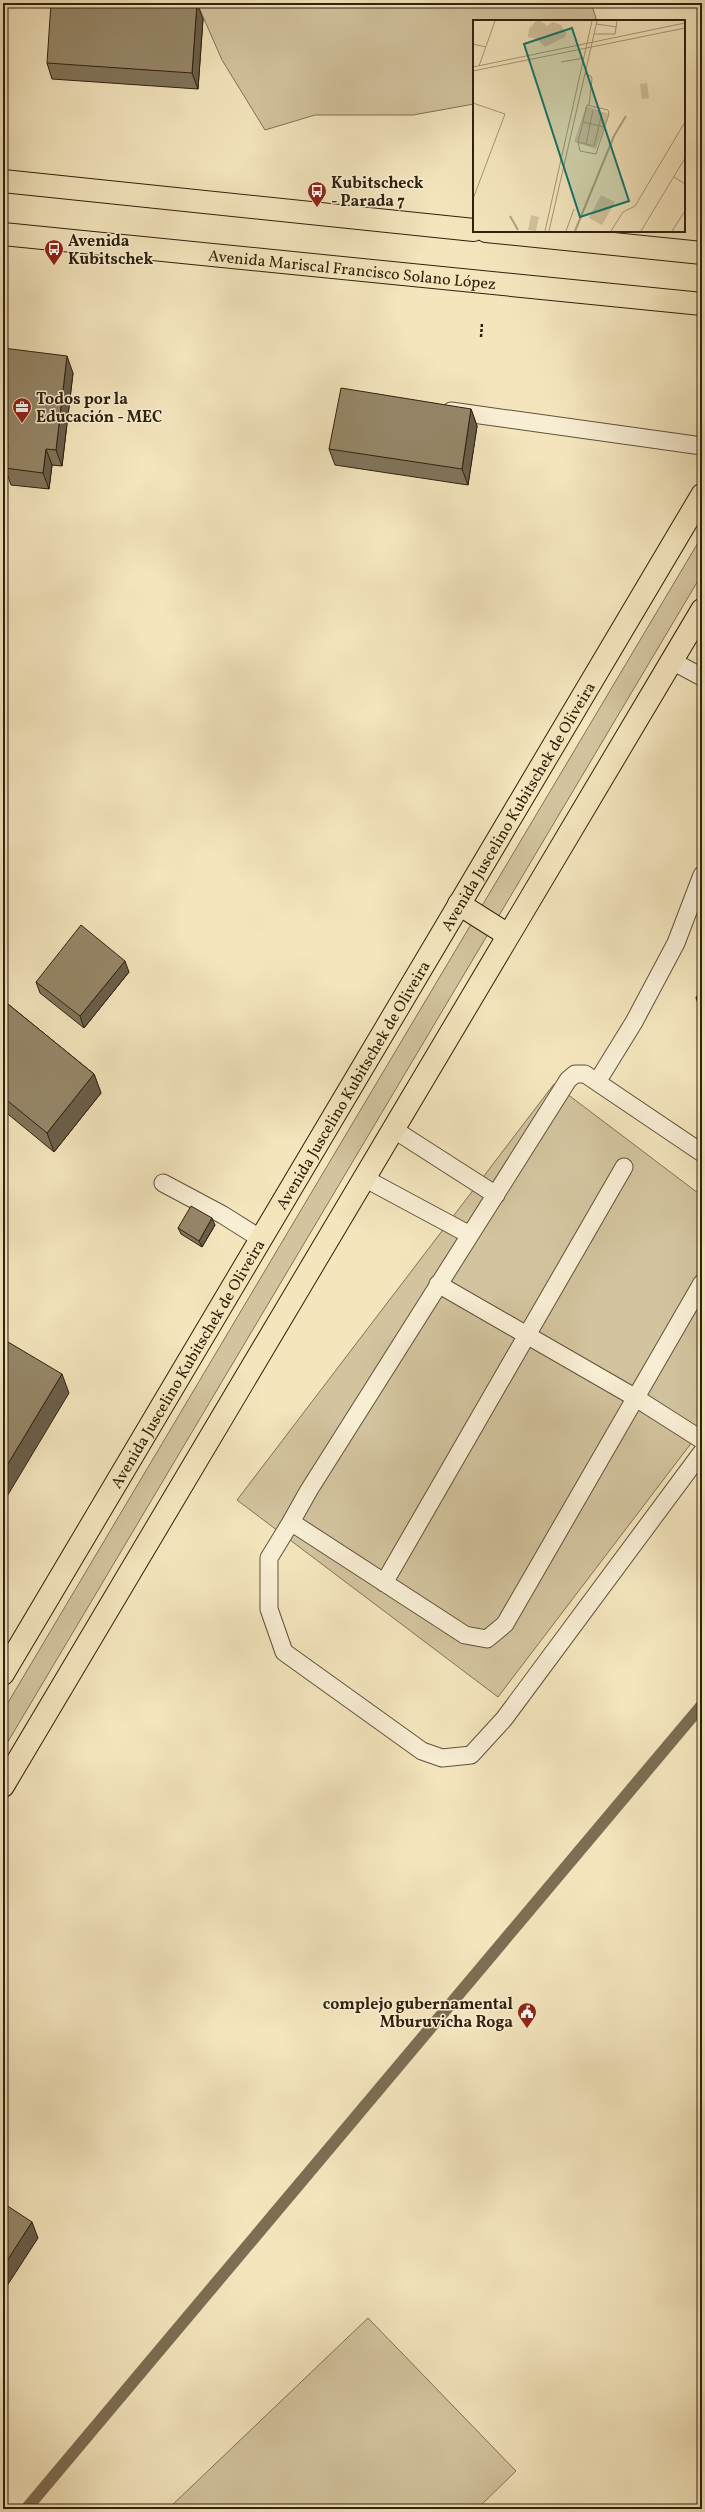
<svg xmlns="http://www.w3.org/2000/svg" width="705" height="2512" viewBox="0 0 705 2512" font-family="Vollkorn,serif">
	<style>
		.green { fill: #d3c49f; stroke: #827256 }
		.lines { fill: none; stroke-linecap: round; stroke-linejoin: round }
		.stream { stroke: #7d6e53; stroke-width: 12 }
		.lane-casing { stroke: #615239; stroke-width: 19 }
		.primary-casing { stroke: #30210d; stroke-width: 24 }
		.highway-casing { stroke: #30210d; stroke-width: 24 }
		.path { stroke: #30210d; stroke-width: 2.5; stroke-dasharray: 3 2; stroke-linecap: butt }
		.lane { stroke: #f8eed4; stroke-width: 17 }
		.primary { stroke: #f4e5bd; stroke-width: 22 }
		.highway { stroke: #f4e5bd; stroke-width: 22 }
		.wall { fill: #81745a; stroke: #30210d }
		.shaded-wall { fill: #695e4a; stroke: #30210d }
		.building { fill: #968769; stroke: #30210d }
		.labels { text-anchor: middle; stroke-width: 3; stroke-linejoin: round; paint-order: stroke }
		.poi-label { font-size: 16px; font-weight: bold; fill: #30210d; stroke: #f8eed4; text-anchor: start }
		.street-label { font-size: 16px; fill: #30210d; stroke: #f8eed4 }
		.inset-river { fill: none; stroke: #b1a281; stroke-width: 2 }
		.inset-road { fill: none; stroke: #a69777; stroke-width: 1 }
		.view { fill: #0f766e; fill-opacity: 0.15; stroke: #0f766e; stroke-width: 2 }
		.inset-edge { fill: none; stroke: #30210d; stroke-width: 2 }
	</style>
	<rect width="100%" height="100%" fill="#f4e5bd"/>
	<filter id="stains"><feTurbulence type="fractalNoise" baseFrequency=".005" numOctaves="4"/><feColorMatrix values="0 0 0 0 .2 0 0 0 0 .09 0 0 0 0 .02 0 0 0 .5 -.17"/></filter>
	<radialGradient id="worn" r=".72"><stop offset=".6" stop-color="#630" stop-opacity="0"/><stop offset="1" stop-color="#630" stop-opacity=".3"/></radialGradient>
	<path class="green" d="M197,3H591L597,21H474V104L413,115H315L265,130L222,60Z
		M702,536V574L3,1750V1711Z
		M554,1084L702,1196V1429L498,1697L237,1500Z
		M368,2318L516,2471L477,2509H168Z"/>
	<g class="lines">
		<path class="stream" d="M26,2509L702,1705"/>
		<g class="lane-casing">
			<path id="lane" d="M451,411L702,446
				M672,661L702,677
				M597,1082L634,1022L676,943L702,875
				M393,1129L496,1195
				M702,1153L585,1074H575L568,1080L309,1490L291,1522L465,1635L487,1639L505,1624L702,1283
				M364,1178L470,1235
				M163,1183L223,1215L261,1239
				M438,1284L636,1398L702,1440
				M291,1522L269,1558V1609L284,1652L422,1751L442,1758L471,1755L504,1719L702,1452
				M384,1583L624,1167"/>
		</g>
		<g class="primary-casing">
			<g id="primary">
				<path d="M459,904L508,935"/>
				<path id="s1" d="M3,1674L702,495"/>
				<path d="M3,1786L702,610"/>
			</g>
		</g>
		<g class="highway-casing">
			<g id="highway">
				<path d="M3,181L474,230"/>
				<path d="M486,231L702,253"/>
				<path id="s2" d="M3,234L702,304"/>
			</g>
		</g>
		<path class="path" d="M481,337L482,323"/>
		<use href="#lane" class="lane"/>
		<use href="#primary" class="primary"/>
		<use href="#highway" class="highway"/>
	</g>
	<path class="wall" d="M203,19L198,89L52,79L47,63Z
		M3,348L73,373L62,466L52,465L49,489L11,485L5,468L6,461H3Z
		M471,409L477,426L468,485L335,465L329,449Z
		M129,972L84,1028L40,993L36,982Z
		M702,987V1014L696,998Z
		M3,1000L94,1074L101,1093L54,1152L3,1110Z
		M215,1225L202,1247L181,1234L178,1228Z"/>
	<path class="shaded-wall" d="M197,3L203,19L198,89L192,73Z
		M67,356L73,373L62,466L56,450Z
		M471,409L477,426L468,485L462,469Z
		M46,449L52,465L49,489L43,473Z
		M125,961L129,972L84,1028L80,1016Z
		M94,1074L101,1093L54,1152L47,1133Z
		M212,1218L215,1225L202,1247L199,1241Z
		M62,1374L69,1393L3,1503V1472Z
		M32,2222L38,2238L3,2292V2267Z"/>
	<path class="building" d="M51,3H197L192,73L47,63Z
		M3,348L67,356L56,450L46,449L43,473L5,468L8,446H3Z
		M341,388L471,409L462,469L329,449Z
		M81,925L125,961L80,1016L36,982Z
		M702,987V1001L696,998Z
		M3,1000L94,1074L47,1133L3,1097Z
		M191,1206L212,1218L199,1241L178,1228Z
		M3,1339L62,1374L3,1472Z
		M3,2203L32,2222L3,2267Z"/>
	<defs>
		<g id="bus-pin" transform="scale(1)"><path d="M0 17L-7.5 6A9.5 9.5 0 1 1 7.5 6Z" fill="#8f2418" stroke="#f8eed4"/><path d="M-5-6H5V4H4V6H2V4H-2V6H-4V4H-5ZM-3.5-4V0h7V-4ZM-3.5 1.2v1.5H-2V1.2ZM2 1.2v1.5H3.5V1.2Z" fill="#fff"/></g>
		<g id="office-pin" transform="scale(1)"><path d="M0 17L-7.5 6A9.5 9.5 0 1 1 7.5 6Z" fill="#8f2418" stroke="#f8eed4"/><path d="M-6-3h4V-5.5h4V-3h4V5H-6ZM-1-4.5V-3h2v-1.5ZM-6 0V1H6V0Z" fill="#fff"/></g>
		<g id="civic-pin" transform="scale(1)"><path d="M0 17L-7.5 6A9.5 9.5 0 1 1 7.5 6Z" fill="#8f2418" stroke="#f8eed4"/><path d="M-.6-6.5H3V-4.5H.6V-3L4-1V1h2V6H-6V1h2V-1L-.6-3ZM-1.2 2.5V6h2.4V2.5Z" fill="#fff"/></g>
	</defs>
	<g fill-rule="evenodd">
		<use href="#bus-pin" x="317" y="191"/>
		<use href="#bus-pin" x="54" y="249"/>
		<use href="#office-pin" x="22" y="407"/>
		<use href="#civic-pin" x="527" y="2012"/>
	</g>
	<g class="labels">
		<g class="poi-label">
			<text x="331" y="188">Kubitscheck<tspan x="331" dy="18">- Parada 7</tspan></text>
			<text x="68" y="246">Avenida<tspan x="68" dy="18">Kubitschek</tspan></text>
			<text x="36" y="404">Todos por la<tspan x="36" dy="18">Educación - MEC</tspan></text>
			<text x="513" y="2009" text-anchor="end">complejo gubernamental<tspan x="513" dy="18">Mburuvicha Roga</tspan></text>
		</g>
		<g class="street-label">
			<text dy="6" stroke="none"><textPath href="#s2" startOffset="351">Avenida Mariscal Francisco Solano López</textPath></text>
			<text dy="6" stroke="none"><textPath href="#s1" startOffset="1009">Avenida Juscelino Kubitschek de Oliveira</textPath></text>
			<text dy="6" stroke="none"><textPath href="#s1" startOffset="685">Avenida Juscelino Kubitschek de Oliveira</textPath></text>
			<text dy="6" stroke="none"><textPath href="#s1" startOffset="361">Avenida Juscelino Kubitschek de Oliveira</textPath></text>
		</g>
	</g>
	<g transform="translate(473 20)">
		<rect width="212" height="212" fill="#f4e5bd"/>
		<path d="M63,1H68L74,6L80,2L88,5L93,13L92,17L72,27L64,19L55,17L56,9ZM174,63L176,78L169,79L167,64ZM113,86L136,94L123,129L101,122ZM128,175L142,182L129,205L116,198ZM58,195L66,197L63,211L55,210Z" fill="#d3c49f"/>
		<path class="inset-river" d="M37,196L45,210M102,211L141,116L153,96"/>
		<path class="inset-road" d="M123,4L144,7M121,14H142L144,1M0,24L13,27M88,42L111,38M6,46L22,1M0,47L212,3M0,51L212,8M112,54L118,56L119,59L116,85M0,83L32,94L0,179M110,102L132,107M105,122L107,131L123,134L136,94L135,90L114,85L105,122L121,126L129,93M113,124L120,90M201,157L212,164M72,211L119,1M76,211L124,1M93,211L101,189M138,211L150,192L162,186L212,102M168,211L212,138M199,211L212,191"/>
		<path class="view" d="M99,8L156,181L107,197L51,24Z"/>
		<rect width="212" height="212" class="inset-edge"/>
	</g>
	<rect width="705" height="2512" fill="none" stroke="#f4e5bd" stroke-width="16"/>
	<rect x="4" y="4" width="697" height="2504" fill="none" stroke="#30210d" stroke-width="2"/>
	<rect x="8" y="8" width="689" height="2496" fill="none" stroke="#30210d"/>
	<rect width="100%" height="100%" filter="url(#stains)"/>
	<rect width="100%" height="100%" fill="url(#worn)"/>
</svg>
